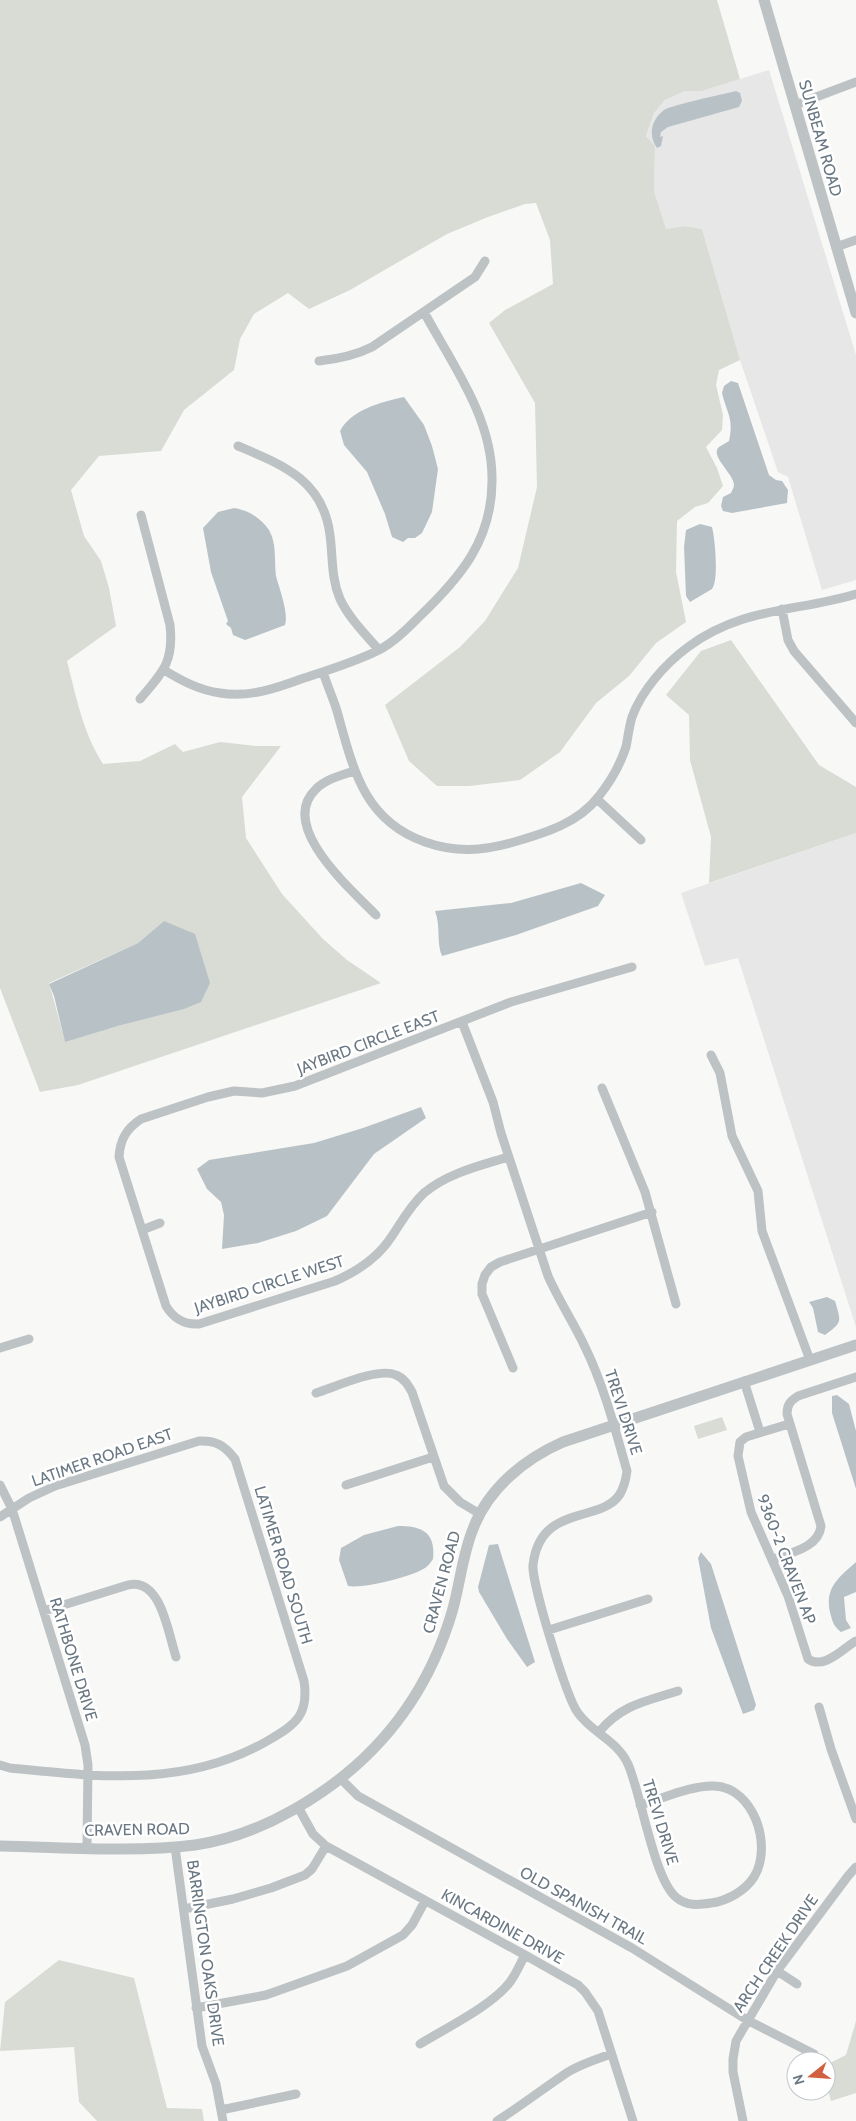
<svg xmlns="http://www.w3.org/2000/svg" width="856" height="2121" viewBox="0 0 856 2121" font-family="Cabin,sans-serif">
	<style>
		.built { fill: #e6e7e6 }
		.green { fill: #d8dcd5; fill-rule: evenodd }
		.water { fill: #b8c2c6 }
		.lines { fill: none; stroke-linecap: round; stroke-linejoin: round }
		.minor { stroke: #bdc2c5; stroke-width: 9 }
		.tertiary { stroke: #bdc2c5; stroke-width: 11 }
		.labels { text-anchor: middle; stroke-width: 5; stroke-linejoin: round; paint-order: stroke }
		.street-label { font-size: 16px; fill: #6a7883; stroke: #fff }
	</style>
	<rect width="100%" height="100%" fill="#f8f8f6"/>
	<path class="built" d="M769,70L856,355V580L822,590L788,477L778,472L740,360L702,229L685,226L666,229L654,191L655,146L646,136L654,113L665,100L685,91H702Z
		M856,833V1327L738,958L705,966L681,893Z"/>
	<path class="green" d="M0,0H717L740,79L702,91H685L665,100L654,113L646,136L655,146L654,191L666,229L685,226L702,229L740,360L719,370L716,385L723,415L722,430L706,447L717,468L723,486L708,503L695,507L677,521L676,572L686,622L656,643L629,676L596,703L560,752L520,780L469,786H437L409,761L385,705L460,647L485,621L518,568L537,487L535,403L489,323L505,310L553,284L550,240L536,203L525,204L488,217L447,234L350,290L309,309L288,293L254,314L240,339L234,370L184,410L161,451L99,456L71,490L84,536L101,561L109,588L116,626L67,661C76,696 83,733 103,764L140,761L175,744L183,752L220,742L257,746H281L242,797L246,838L282,894L323,939L347,960L381,983L78,1085L40,1092L0,988ZM164,921L121,1025L65,1041L49,983L138,943Z
		M731,640L819,765L856,787V833L709,883L711,837L690,760L689,715L666,695L701,651Z
		M722,1417L727,1430L698,1439L694,1426Z
		M59,1960L134,1978L167,2108L202,2109L204,2121H97L79,2102L74,2047L0,2051L5,2002Z
		M856,2021V2093L831,2101L826,2083V2065L846,2055Z"/>
	<path class="water" d="M736,91L740,93L742,101L739,107L668,127L661,132L660,137L663,136L661,146L657,148C648,135 651,120 664,110C672,105 724,94 736,91Z
		M731,381L738,383L769,475L776,480L782,481L788,490L787,503L732,513L723,511L721,506L723,497L731,493C732,490 734,488 734,485C734,474 711,457 718,448C720,446 726,443 729,441C734,418 727,414 722,393L724,386Z
		M404,397L424,425L432,446L438,469L432,512L422,533L415,538H408L403,542L392,537L385,514L367,472L344,445L340,431C351,410 381,402 404,397Z
		M234,508C248,510 261,518 269,530C277,543 274,562 276,576C279,588 289,613 285,625L245,640L233,635L231,628L226,624L228,621L211,572L203,528L218,512Z
		M700,524L712,527C715,539 719,580 712,589L690,602L686,596L684,547L686,530Z
		M581,883L605,895L598,906L516,935L442,956C436,942 441,926 435,911L511,903Z
		M164,921L195,934L210,983L201,1002L184,1009L121,1025L65,1042L54,996L49,984L138,943Z
		M421,1107L426,1118L374,1154L327,1216L296,1231L258,1243L222,1249L224,1215L221,1202L207,1189L197,1169L209,1160L314,1143L363,1128Z
		M827,1297L835,1301C841,1322 843,1322 825,1335L818,1332L813,1308L809,1302Z
		M837,1395L849,1404L856,1431V1489L832,1413V1396Z
		M398,1526C422,1526 436,1532 433,1559C431,1562 428,1566 425,1568C412,1577 362,1589 348,1586L339,1560L341,1548L364,1535Z
		M498,1544L535,1662L527,1667L507,1639L479,1592L478,1587L489,1545Z
		M701,1552L711,1564L756,1705L754,1710L743,1714L711,1628L698,1558Z
		M856,1562V1592L844,1597L846,1620L851,1628L841,1632C835,1627 833,1624 831,1616C823,1589 838,1578 856,1562Z"/>
	<g class="lines">
		<path class="minor" d="M795,105L856,82
			M836,247L856,240
			M319,361C338,359 354,356 372,347L475,277L485,261
			M238,446C283,465 323,480 330,535C333,557 331,578 340,599C349,618 365,634 379,650
			M782,609L788,640L794,651L856,723
			M164,670C182,681 199,690 220,693C249,698 277,688 304,678C329,670 355,662 379,650C394,642 407,629 419,617C461,577 493,539 492,478C492,417 452,364 424,312
			M323,672C327,685 333,698 337,711C353,768 363,820 425,842C456,853 483,851 514,842C545,833 579,823 599,796C611,781 620,765 626,747C628,737 629,727 632,717C642,690 665,664 688,647C742,607 796,612 856,594
			M140,699C163,672 174,662 170,625L141,515
			M354,771C342,775 326,779 316,789C277,826 351,889 376,915
			M597,799L641,840
			M462,1022L493,1102L501,1133L548,1276C559,1301 574,1323 585,1347C604,1386 615,1429 627,1471C626,1479 624,1487 620,1494C601,1524 540,1503 533,1565C531,1581 567,1699 578,1713C592,1733 617,1740 628,1764C641,1793 654,1881 677,1898C687,1906 698,1905 711,1903C727,1901 745,1891 754,1877C773,1846 754,1787 714,1786C692,1785 662,1799 640,1805
			M711,1055L720,1073L732,1136L758,1191L762,1231L810,1360
			M602,1088L645,1192L676,1304
			M508,1157C479,1166 448,1173 424,1193C410,1206 402,1221 392,1236C378,1258 358,1271 335,1281L199,1324C184,1325 174,1319 166,1306L119,1157C120,1140 126,1129 141,1119L208,1097L234,1091L262,1093L295,1086L511,1002L632,967
			M142,1230L160,1223
			M0,1348L29,1339
			M513,1368L482,1294V1284L485,1275L491,1267L500,1262L652,1212
			M744,1381L760,1432
			M316,1393C335,1387 378,1367 396,1375C404,1378 408,1385 412,1392L444,1486L460,1502L480,1514
			M789,1424L746,1437L740,1442L738,1456L751,1512L788,1596L808,1659C824,1670 842,1649 856,1641
			M0,1485L12,1509L85,1745L88,1765L87,1847
			M346,1485L433,1457
			M0,1517L29,1498L55,1486L199,1441C216,1440 225,1446 235,1459L304,1681C309,1715 296,1724 269,1740C187,1788 100,1777 10,1768L0,1765
			M772,1560C789,1553 819,1548 821,1526L787,1414C787,1405 790,1401 798,1396L856,1377
			M44,1611L128,1585C161,1577 168,1633 176,1657
			M549,1630L648,1599
			M819,1707L831,1749L856,1819
			M599,1732C621,1705 646,1701 678,1691
			M342,1780L358,1796L632,1948L747,2020L814,2054
			M298,1807L313,1834L326,1846L525,1955L578,1985L585,1992L598,2011L633,2121
			M175,1847L202,2046L216,2084L223,2121
			M184,1909L233,1899L271,1888L305,1875L312,1869L326,1846
			M777,1971L797,1984
			M196,2008L266,1995L347,1966L403,1935L412,1925L425,1901
			M420,2044C446,2028 492,2006 510,1982C516,1974 520,1964 525,1955
			M221,2110L296,2094
			M497,2121C521,2106 544,2088 568,2072C581,2064 597,2059 611,2054
			M743,2121L733,2072V2059L736,2041L777,1971L848,1876L856,1867"/>
		<path class="tertiary" d="M764,0L856,313
			M0,1846C63,1847 132,1853 195,1845C229,1840 263,1827 293,1810C373,1765 426,1700 452,1612C460,1585 462,1556 473,1529C488,1489 524,1459 563,1442L856,1345"/>
	</g>
	<g class="labels">
		<g class="street-label">
			<text transform="translate(821 138) rotate(74)" y="6">SUNBEAM ROAD</text>
			<text transform="translate(368 1042) rotate(-21)" y="6">JAYBIRD CIRCLE EAST</text>
			<text transform="translate(269 1284) rotate(-18)" y="6">JAYBIRD CIRCLE WEST</text>
			<text transform="translate(624 1412) rotate(72)" y="6">TREVI DRIVE</text>
			<text transform="translate(102 1457) rotate(-19)" y="6">LATIMER ROAD EAST</text>
			<text transform="translate(787 1559) rotate(69)" y="6">9360-2 CRAVEN AP</text>
			<text transform="translate(284 1565) rotate(73)" y="6">LATIMER ROAD SOUTH</text>
			<text transform="translate(441 1582) rotate(-75)" y="6">CRAVEN ROAD</text>
			<text transform="translate(74 1659) rotate(73)" y="6">RATHBONE DRIVE</text>
			<text transform="translate(661 1822) rotate(73)" y="6">TREVI DRIVE</text>
			<text transform="translate(137 1829) rotate(-1)" y="6">CRAVEN ROAD</text>
			<text transform="translate(584 1905) rotate(29)" y="6">OLD SPANISH TRAIL</text>
			<text transform="translate(503 1926) rotate(29)" y="6">KINCARDINE DRIVE</text>
			<text transform="translate(206 1953) rotate(82)" y="6">BARRINGTON OAKS DRIVE</text>
			<text transform="translate(775 1953) rotate(-56)" y="6">ARCH CREEK DRIVE</text>
		</g>
	</g>
	<g transform="translate(811 2076) rotate(253)"><circle r="24" fill="#ffffff" stroke="#c3c9cd"/>
	<path d="M0-4L9 19L0 12L-9 19Z" fill="#d0603e"/>
	<text y="-8" font-size="14" font-weight="bold" text-anchor="middle" fill="#6a7883">N</text>
	</g>
</svg>
